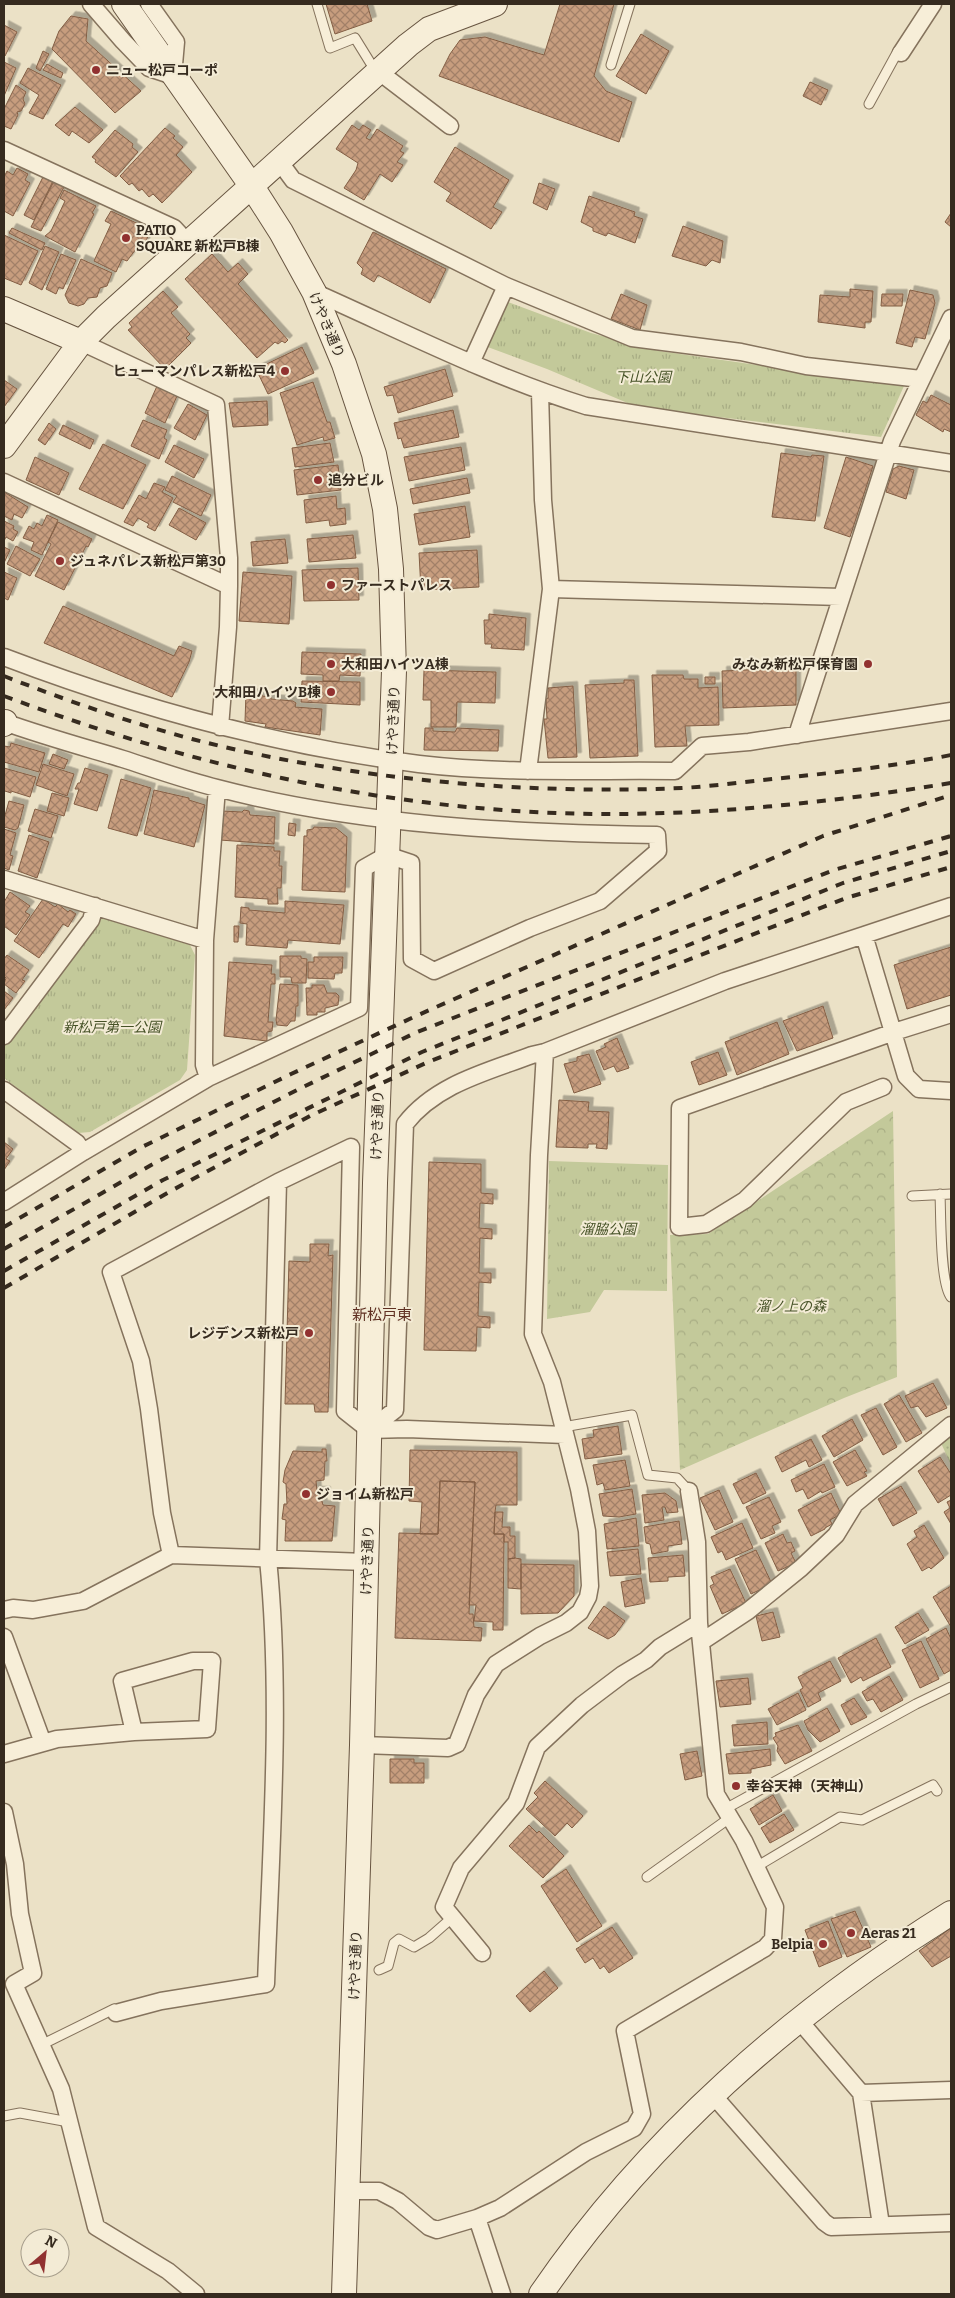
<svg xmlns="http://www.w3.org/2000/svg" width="955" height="2298" viewBox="0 0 955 2298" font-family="Bitter,'Noto Sans JP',serif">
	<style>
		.grass { fill: url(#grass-dots) }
		.forest { fill: url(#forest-crowns) }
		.park { fill: url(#park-tufts) }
		.building { fill: url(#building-cross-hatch); stroke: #835e44; filter: url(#shadow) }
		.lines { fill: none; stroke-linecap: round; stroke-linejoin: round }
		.lane-casing { stroke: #85735d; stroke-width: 11 }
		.street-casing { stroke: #85735d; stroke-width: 19 }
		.secondary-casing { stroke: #675440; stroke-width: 26 }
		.lane { stroke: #f7eed8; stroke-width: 9 }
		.street { stroke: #f7eed8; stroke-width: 16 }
		.secondary { stroke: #f7eed8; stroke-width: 24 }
		.rail { stroke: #362b1f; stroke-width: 4; stroke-dasharray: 9 9; stroke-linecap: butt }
		.poi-dot { fill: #913130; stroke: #f3ebd5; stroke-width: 2 }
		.labels { text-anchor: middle; stroke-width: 4; stroke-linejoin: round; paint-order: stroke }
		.poi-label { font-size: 14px; font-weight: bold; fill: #362b1f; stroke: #f3ebd5; text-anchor: start }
		.street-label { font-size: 14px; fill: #362b1f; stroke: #f3ebd5 }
		.park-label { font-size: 14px; font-style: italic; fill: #465227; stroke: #f3ebd5 }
		.neighbourhood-label { font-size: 15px; fill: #603022; stroke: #f3ebd5 }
	</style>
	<defs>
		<pattern id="grass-dots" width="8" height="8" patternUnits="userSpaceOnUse" patternTransform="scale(1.25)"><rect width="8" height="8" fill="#c3c99a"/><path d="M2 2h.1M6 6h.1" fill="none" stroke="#a8ad84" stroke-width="1.8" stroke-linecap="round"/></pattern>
		<pattern id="forest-crowns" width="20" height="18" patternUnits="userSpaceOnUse" patternTransform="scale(1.25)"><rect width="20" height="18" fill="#c3c99a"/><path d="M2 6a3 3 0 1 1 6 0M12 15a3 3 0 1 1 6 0" fill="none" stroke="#a8ad84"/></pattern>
		<pattern id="park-tufts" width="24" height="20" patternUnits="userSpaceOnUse" patternTransform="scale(1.25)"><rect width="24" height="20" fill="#c3c99a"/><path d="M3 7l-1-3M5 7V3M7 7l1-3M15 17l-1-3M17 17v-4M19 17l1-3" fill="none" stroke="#a8ad84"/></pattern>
		<pattern id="building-cross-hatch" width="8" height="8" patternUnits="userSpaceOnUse" patternTransform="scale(1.25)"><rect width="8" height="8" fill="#c79d7e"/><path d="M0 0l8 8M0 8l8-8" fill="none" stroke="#a28067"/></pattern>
		<filter id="shadow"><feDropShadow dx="4.5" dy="-4.5" stdDeviation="0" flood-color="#0004"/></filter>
	</defs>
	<rect width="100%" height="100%" fill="#ebe1c6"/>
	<path class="grass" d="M951,1436V1465L941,1443Z"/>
	<path class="forest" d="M893,1111L897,1377L844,1398L680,1470L670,1235L708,1234Z"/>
	<path class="park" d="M508,302L591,333L659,351L904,386L881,437L637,407L547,369L485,346Z
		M104,917L190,945L195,955L187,1070L180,1080L90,1132L78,1133L4,1078V1045L94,921Z
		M549,1161L668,1165L667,1291L604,1290L590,1312L547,1319Z"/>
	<path class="building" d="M326,4H367L372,21L335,34Z
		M560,4H614L594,76L606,91L632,102L619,142L439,76L450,54L460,40L485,37L544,55Z
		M71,16L88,19L86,41L141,91L115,113L52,49L59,31Z
		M4,25L17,32L5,56H4Z
		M641,34L669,51L646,94L616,76Z
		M43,51L49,54L40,71L36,68Z
		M4,62L16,68L4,96Z
		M47,64L63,73L61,78L43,70Z
		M28,68L61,85L43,119L29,113L39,95L20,83Z
		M810,82L828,90L821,105L803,96Z
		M16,85L26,92L23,99L25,104L21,111L17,112L18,115L11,129L4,126V109Z
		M75,107L103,130L89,143L72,131L69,136L55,125Z
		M352,125L359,130L363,125L371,130L366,138L370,140L377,129L403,146L400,151L404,153L397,162L403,165L392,182L380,174L364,200L344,188L356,170L358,163L336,149Z
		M165,128L175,136L173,138L183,147L176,155L192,172L162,203L153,194L149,197L142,189L139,191L132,183L129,185L120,176Z
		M115,130L133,144L132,147L138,152L116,177L95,162L96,160L92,157Z
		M455,147L509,180L493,207L502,212L491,229L446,201L451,193L434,182Z
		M17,168L28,174L25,180L30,183L13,216L4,211V177L7,171L13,175Z
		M43,177L53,181L34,220L24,215Z
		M54,181L64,187L41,231L31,227Z
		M539,183L555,189L547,210L533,203Z
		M64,190L96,206L92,213L94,214L75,252L45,236L51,231L65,201L60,198Z
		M589,196L635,212L634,216L643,219L635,243L608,233L606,236L593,231V228L581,222Z
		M111,211L151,230L143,247L139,245L127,261L122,259L116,272L94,261L111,224L105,221Z
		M951,213V227L945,222Z
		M683,226L723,241L720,263L712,260L706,266L672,256Z
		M12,228L45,243L42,250L9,233Z
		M373,232L446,269L430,303L378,275L374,282L361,274L363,269L357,263Z
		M4,235L38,251L21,285L4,278Z
		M45,246L59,252L42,290L29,283Z
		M61,254L76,260L63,289L59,287L56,294L46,289Z
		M212,254L228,272L238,263L248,274L238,284L288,340L285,343L282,341L278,344L275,342L257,358L185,279Z
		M81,259L112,273L107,286L100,288L97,297L88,298L84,304L78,306L69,303L65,295Z
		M850,289L873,291L871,322H865V328L818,322L820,295L850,297Z
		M910,290L933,295L935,303L925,339L915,337L912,347L896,343Z
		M163,291L178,307L171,313L190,334L186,338L191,343L165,369L128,330L132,327L129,323Z
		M621,294L647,305L640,330L611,319Z
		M882,294H903L902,306H881Z
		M302,347L314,373L268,394L256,369Z
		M445,369L453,396L398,413L393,395L387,396L384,387Z
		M4,380L17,389L4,407Z
		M313,382L327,422H330L335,438L324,441L323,437L297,445L280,393Z
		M157,386L177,396L165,423L145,413Z
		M931,395L951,405V432L944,429L943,432L916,415L923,401L927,403Z
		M267,401L268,425L233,427L229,403Z
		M188,404L207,415L195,440L174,428Z
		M453,410L459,437L404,448L401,438L398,439L394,423Z
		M143,420L167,430L164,438L167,440L159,459L131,446Z
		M49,423L56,429L45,445L38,440Z
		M63,425L94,440L90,449L59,434Z
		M330,443L334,462L295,467L292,448Z
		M103,444L146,465L123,509L79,489Z
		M174,445L204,459L194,478L165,462Z
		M461,447L465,470L409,481L404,457Z
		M781,453L811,457L812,455L824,456L815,521L772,517Z
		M35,457L69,473L59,495L26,480Z
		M846,457L873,466L850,537L824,528Z
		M338,465L341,490L297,495L294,470Z
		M899,466L914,470L906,499L886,492L893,469Z
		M172,476L211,495L201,516L173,502L177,496L165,490Z
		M467,478L470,493L413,504L410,489Z
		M154,483L165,487L162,492L173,498L155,531L147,527L149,524L138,518L133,526L124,522L139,495L146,499Z
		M4,492L28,507L22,518L14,514L12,520L4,516Z
		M336,496L337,509L345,508L346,524L330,526L329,520L306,523L304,500Z
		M465,506L470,537L419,545L414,514Z
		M179,508L206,523L196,540L169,525Z
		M47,515L58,520L42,555L31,550L34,542L23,538L29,526L34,529L37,523L42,526Z
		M4,521L14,526L13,529L18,532L13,541L6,537L4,541Z
		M58,522L92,539L88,547L86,546L64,590L35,576L51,544L48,542Z
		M353,535L356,558L309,562L307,539Z
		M285,539L288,563L253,566L251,542Z
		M16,546L40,559L30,576L7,564Z
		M4,547L10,550L4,563Z
		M477,550L479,587L421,590L419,553Z
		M358,568L359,600L304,601L302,570Z
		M4,572L17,578L8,600L4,598Z
		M243,572L292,576L289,624L239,621Z
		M63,606L174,656L179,646L192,651L189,662L172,697L44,643Z
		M489,614L526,618L524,650L491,648L492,644H485L484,620H489Z
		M302,652L361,654L360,676L340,675L339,681H323V675L301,674Z
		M796,668V705L723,708L722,671Z
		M424,670L496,672L495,703L457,702L456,727H431V700H423Z
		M652,675H683L684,679H698V688L718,687L719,725L685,726L687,746L655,747Z
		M705,677H715V684H705Z
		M624,680H634L638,756L590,758L585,685L624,683Z
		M302,681L360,682V705L301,702Z
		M573,686L577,757L548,758L544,719H547L546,699L548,698V688Z
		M246,693L262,694V696L271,697V699L293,701L296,703L295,707L322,709L320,735L265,727L266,724L245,721Z
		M425,728H433V731L455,732L457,728L499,730L498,751L424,750Z
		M11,743L45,753L39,772L4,762V746L10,747Z
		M53,754L68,760L64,769L49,764Z
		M43,764L74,774L67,796L36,785Z
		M4,768L36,777L30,797L11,791V793L5,791L4,794Z
		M85,768L108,775L97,811L74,804L79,789H75L78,783H80Z
		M121,779L151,788L137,836L108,828Z
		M154,790L189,798V800L205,805L194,847L144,834Z
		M52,793L69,798L64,816L47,811Z
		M9,801L24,805L18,828L15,830L4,827V819Z
		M35,809L58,816L51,838L28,831Z
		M244,810L249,811L250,815L275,817L274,844L220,840L222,811L242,812Z
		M289,823L296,824L295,836L288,835Z
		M314,827L336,828L347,837L345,892L302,890L304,836H307V830L313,829Z
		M4,829L16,833L10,855L13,856L9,870L4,868Z
		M29,835L49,842L37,878L18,871Z
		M237,845L274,847V851H280L279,866H282L281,888H277L278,904H268V899L235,897Z
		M10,892L30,906L25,912L30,915L16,935L4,926V902Z
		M43,899L55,907L58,904L68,912L70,910L76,914L68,927L63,924L39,958L14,941Z
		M285,901L344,905L340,944L288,940L287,948L246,945L247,924L240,923L241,907L249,908V910L285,913Z
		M234,926H239L238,942H234Z
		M951,947V995L907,1009L894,965Z
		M7,955L29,970L22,980L25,981L16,993L4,984L6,978L4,976V959Z
		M280,956H301V958L307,959L306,983H292L291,977H280Z
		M314,957H343L342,973H335L334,979L308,978V962H314Z
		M229,962L272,965L271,974H275V984H271L268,1022H273L272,1031L267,1032V1041L224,1036Z
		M280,984L298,985V1006H296L295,1021H291L287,1026L277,1025L276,1020Z
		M312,985H324L327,993H336L339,996L338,1005L325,1008V1012H317V1015H307L306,988H312Z
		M4,991L13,998L4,1010Z
		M823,1006L833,1038L797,1051L783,1021Z
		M777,1022L789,1054L737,1075L725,1042Z
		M617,1038L629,1068L617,1072L614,1066L604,1070L596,1051L606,1047L604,1044Z
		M718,1052L727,1075L699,1085L691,1062Z
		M589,1054L601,1084L574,1093L564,1064L577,1061V1057Z
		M559,1100L589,1102L588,1111L609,1112L607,1149L596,1148L597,1144H588V1148L556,1147Z
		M4,1142L13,1149L6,1159L10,1161L4,1170Z
		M429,1162L481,1164V1193L493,1194V1204L480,1203L479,1228L492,1229V1239L480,1238L479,1273H491V1283L479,1282L478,1316L490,1317V1328L477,1327L476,1351L424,1350Z
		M310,1244H329L328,1256L333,1255L328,1412H315L314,1404H285L289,1261L310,1262Z
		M933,1383L947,1408L926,1417L918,1406L911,1408L905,1396Z
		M899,1395L922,1433L906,1442L884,1404Z
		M876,1408L897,1447L883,1455L861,1415Z
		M852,1419L863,1440L834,1457L822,1436Z
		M618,1426L622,1454L585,1459L582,1439L594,1437L593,1430Z
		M811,1439L822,1460L809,1467L806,1460L782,1472L775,1457Z
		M322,1449H326L327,1461H325L324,1480L316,1481L317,1491H326L325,1497H321L323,1505L335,1506L332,1541H285L286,1520L282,1519L284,1504H287L286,1484L283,1482L285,1470L293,1451L322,1452Z
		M410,1450L517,1452V1505H496L495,1512L494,1534H504L503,1630H493V1622L474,1621L476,1605H469L475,1482L440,1481L438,1534H420L422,1502L409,1501Z
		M855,1450L867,1471L864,1472L867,1476L847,1486L833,1462Z
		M940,1457L951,1474V1495L938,1503L918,1471Z
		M625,1460L630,1486L605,1490L603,1483L597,1485L593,1465Z
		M824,1464L835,1487L822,1493L821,1491L808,1499L803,1489L796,1492L791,1480Z
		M756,1473L766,1493L743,1504L733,1484Z
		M440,1481L475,1482L469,1614H473L474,1627L482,1628L481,1641L395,1638L399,1533L438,1534Z
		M901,1486L917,1513L893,1526L878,1499Z
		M632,1489L636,1514L619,1517L603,1516L599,1494Z
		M719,1490L733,1522L715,1530L700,1498Z
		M665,1493L676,1501L678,1512L667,1513L665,1507H662L664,1520L645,1523L642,1495Z
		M831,1493L841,1514L830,1520L832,1524L825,1528V1529L811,1536L798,1510Z
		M769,1497L781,1522L772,1526L775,1533L761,1539L746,1507Z
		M951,1500V1524L944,1512L950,1508L947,1502Z
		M495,1512H503L502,1527H510V1536H515V1558L508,1559V1542H504V1534H494Z
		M636,1518L639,1546L607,1549L604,1524Z
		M679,1521L682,1544L668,1546V1551L652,1554L650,1544L646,1543L644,1527Z
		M742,1523L753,1548L726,1560L722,1551L718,1553L711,1537Z
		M924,1525L944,1558L931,1569L929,1567L922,1571L907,1544L917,1537L914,1531Z
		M783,1534L787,1543L791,1542L795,1551L791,1553L796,1563L778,1571L765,1543Z
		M638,1549L641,1574L610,1576L607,1552Z
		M756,1550L772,1584L751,1594L735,1559Z
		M683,1555L685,1576L668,1577V1581L650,1582L648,1558Z
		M515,1558L521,1559V1589L508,1588V1559Z
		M521,1564L574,1565V1596L558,1613L521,1614Z
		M730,1569L746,1603L722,1614L710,1586L714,1584L711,1577Z
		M641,1578L645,1603L625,1607L621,1582Z
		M951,1586V1627L933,1597Z
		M604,1606L625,1621L615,1635L608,1639L588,1628Z
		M773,1612L780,1637L762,1641L756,1616Z
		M918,1613L929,1630L905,1644L895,1627Z
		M946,1628L951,1639V1670L944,1674L926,1639Z
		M876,1638L891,1667L863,1681L861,1677L851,1683L838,1658Z
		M921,1641L939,1679L920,1688L902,1650Z
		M830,1661L841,1681L818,1693L821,1700L808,1707L800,1690L803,1688L798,1677Z
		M889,1676L903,1700L881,1712L873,1699L867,1701L862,1692Z
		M748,1678L751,1704L720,1707L716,1681Z
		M798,1693L806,1710L777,1725L768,1709Z
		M854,1698L867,1717L851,1725L841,1705Z
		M827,1708L840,1731L820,1742L808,1730L804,1721Z
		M767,1722L768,1744L734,1746L732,1725Z
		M798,1725L812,1751L785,1764L777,1751L778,1746L773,1738L776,1736L775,1733Z
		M770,1749L771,1765L751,1769V1773L729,1774L726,1754Z
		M697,1751L702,1776L685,1780L680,1754Z
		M390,1759H414V1763H424V1783H390Z
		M545,1781L583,1816L572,1828L567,1823L555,1836L526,1809L538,1797L534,1793Z
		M773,1795L782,1811L759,1825L750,1809Z
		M784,1814L794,1830L770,1843L761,1828Z
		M529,1825L537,1833L539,1831L564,1856L543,1878L509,1846Z
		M566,1869L602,1926L577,1942L541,1886Z
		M855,1911L871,1947L847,1957L831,1919Z
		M828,1921L842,1957L819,1967L805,1930Z
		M612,1927L633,1958L609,1973L604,1966L600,1969L593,1958L585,1963L576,1949Z
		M951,1928V1956L932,1967L919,1951Z
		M544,1971L558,1988L530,2012L516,1996Z"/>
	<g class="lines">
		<g class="lane-casing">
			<path id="lane" d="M317,4L330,48L355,38L376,72
				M611,65L630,4
				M869,104L898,51L901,53
				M940,1194C941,1216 940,1283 951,1297
				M912,1196L951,1194
				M563,1427L632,1415L648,1475L677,1478L689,1491
				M727,1808L916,1704L951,1687
				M756,1867L840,1817L862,1820L933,1785L937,1791
				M647,1877L731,1817
				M379,1970L388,1966L394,1943L399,1939L414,1947L429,1938L453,1917
				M41,2045L114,2009L116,2012
				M4,2116L20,2113L69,2122"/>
		</g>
		<g class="street-casing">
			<path id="street" d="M91,4L123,41L149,68L173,76L176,42L149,4
				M901,53L933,4
				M378,71L450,126
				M4,150L174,228L187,242
				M279,161L293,180L506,286L632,338L741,352L806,366L921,379
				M314,292C404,332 492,377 586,406L951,463
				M81,342L216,405L229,558V586
				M471,363L506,286
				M4,482L229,586L228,627L220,727
				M551,589L841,597
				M4,657C138,708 277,746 419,764C504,774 590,770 675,771L702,746L749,742L951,711
				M4,722C43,736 83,747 123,759C154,769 185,780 217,788C358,825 512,833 657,835L658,851L600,901L530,928L434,971L412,959L411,863L387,855L364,868L359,1008L208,1078L83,1152L4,1202
				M797,735L892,441L951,318
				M528,771L551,589L543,500L540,392
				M4,879L205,940
				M864,935L951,906
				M4,1036L91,920L95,906
				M208,1078L204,1065L205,940L217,788
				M883,1087L846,1102L745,1200L706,1224L679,1227L680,1108L894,1032L951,1014
				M4,1090L77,1143L83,1152
				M369,1430L395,1410L405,1124C436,1084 487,1072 532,1055L545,1052
				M171,1555L162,1513L149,1409L141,1361L111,1272L278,1182L351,1147L345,1411L369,1430L407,1429L565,1435
				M4,1610L13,1608L33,1610L83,1601L171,1555L366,1562
				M4,1637L43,1743L4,1754
				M701,1642L748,1611L801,1568L836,1535L855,1504L951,1425
				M43,1743L57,1739L134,1732L207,1729L212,1661H193L122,1681L134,1732
				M362,1745L448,1748L457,1744L476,1695L496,1664L540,1636L566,1623L580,1612L588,1597L590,1586L587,1531L579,1489L552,1382L533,1334L539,1155L545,1052L725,981L864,935L906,1076L919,1089L951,1091
				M4,1812L15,1864L20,1914L33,1973L14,1984L61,2089L96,2227L168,2271L196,2294
				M482,1953L444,1907L461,1868L516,1803L537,1747L582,1705L623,1674L646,1660L660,1647L699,1623
				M116,2013L161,2001L266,1984C271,1843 282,1699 268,1559L278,1182
				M798,2019L861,2093L881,2225
				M861,2093L951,2090
				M713,2095L824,2222L831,2227L951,2223
				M348,2191H379L398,2201L429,2227L437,2230L477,2218L500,2208L586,2152L634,2128L642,2114L625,2031L765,1948L773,1939L775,1907L744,1841L716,1794L699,1623L697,1542L689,1491
				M477,2218L502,2294"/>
		</g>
		<g class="secondary-casing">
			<path id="secondary" d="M124,4L251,185L281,232L314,292L344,364L374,454L385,509L391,569L394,671L375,1183L362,1745L344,2294
				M4,309L81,342
				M4,446L81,342L106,317L408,45L429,29L495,4
				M4,724L5,722
				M541,2294C647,2139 792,2012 951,1913"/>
		</g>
		<use href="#lane" class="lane"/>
		<use href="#street" class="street"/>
		<use href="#secondary" class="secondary"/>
		<path class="rail" d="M4,676C65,700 128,722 192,739C346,779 524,795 682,788C716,786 750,781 783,778C840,772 896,766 951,755
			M4,696C180,762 367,806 556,813C688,818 821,804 951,783
			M4,1227L142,1147L291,1074L416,1016L823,836L951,795
			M4,1249L153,1164L299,1089L417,1032L834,870L951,836
			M4,1271L163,1180L422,1052L843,883L951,851
			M4,1288L169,1192L310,1116L428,1062L846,898L951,867"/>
	</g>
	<g class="poi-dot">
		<circle cx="96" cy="70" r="5"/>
		<circle cx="126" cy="238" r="5"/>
		<circle cx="285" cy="371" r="5"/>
		<circle cx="318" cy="480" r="5"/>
		<circle cx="60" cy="561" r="5"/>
		<circle cx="331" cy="585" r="5"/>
		<circle cx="331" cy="664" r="5"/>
		<circle cx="868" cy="664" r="5"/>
		<circle cx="331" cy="692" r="5"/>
		<circle cx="309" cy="1333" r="5"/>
		<circle cx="306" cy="1494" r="5"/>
		<circle cx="736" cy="1786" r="5"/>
		<circle cx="851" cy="1933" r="5"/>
		<circle cx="823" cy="1944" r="5"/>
	</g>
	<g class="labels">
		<g class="poi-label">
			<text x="106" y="75">ニュー松戸コーポ</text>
			<text x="136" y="235">PATIO<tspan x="136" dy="16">SQUARE 新松戸B棟</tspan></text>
			<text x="275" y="376" text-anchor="end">ヒューマンパレス新松戸4</text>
			<text x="328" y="485">追分ビル</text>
			<text x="70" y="566">ジュネパレス新松戸第30</text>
			<text x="341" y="590">ファーストパレス</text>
			<text x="341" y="669">大和田ハイツA棟</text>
			<text x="858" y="669" text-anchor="end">みなみ新松戸保育園</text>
			<text x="321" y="697" text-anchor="end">大和田ハイツB棟</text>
			<text x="299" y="1338" text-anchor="end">レジデンス新松戸</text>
			<text x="316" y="1499">ジョイム新松戸</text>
			<text x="746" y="1791">幸谷天神（天神山）</text>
			<text x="861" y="1938">Aeras 21</text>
			<text x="813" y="1949" text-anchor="end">Belpia</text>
		</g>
		<g class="street-label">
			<text transform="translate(327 325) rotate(67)" y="5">けやき通り</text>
			<text transform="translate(393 720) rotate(-88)" y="5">けやき通り</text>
			<text transform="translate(377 1125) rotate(-88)" y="5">けやき通り</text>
			<text transform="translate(367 1560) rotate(-88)" y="5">けやき通り</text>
			<text transform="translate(355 1965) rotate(-88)" y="5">けやき通り</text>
		</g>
		<g class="park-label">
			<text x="643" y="382">下山公園</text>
			<text x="112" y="1032">新松戸第一公園</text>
			<text x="608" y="1234">溜脇公園</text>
			<text x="791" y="1311">溜ノ上の森</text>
		</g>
		<g class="neighbourhood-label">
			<text x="382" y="1320">新松戸東</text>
		</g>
	</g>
	<rect width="955" height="2298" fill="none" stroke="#362b1f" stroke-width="10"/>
	<g transform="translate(45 2253) rotate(28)"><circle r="24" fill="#f3ebd5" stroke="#a79e8c"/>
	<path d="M0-4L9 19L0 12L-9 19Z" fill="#913130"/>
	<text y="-8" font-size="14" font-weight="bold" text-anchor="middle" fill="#362b1f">N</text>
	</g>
</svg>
